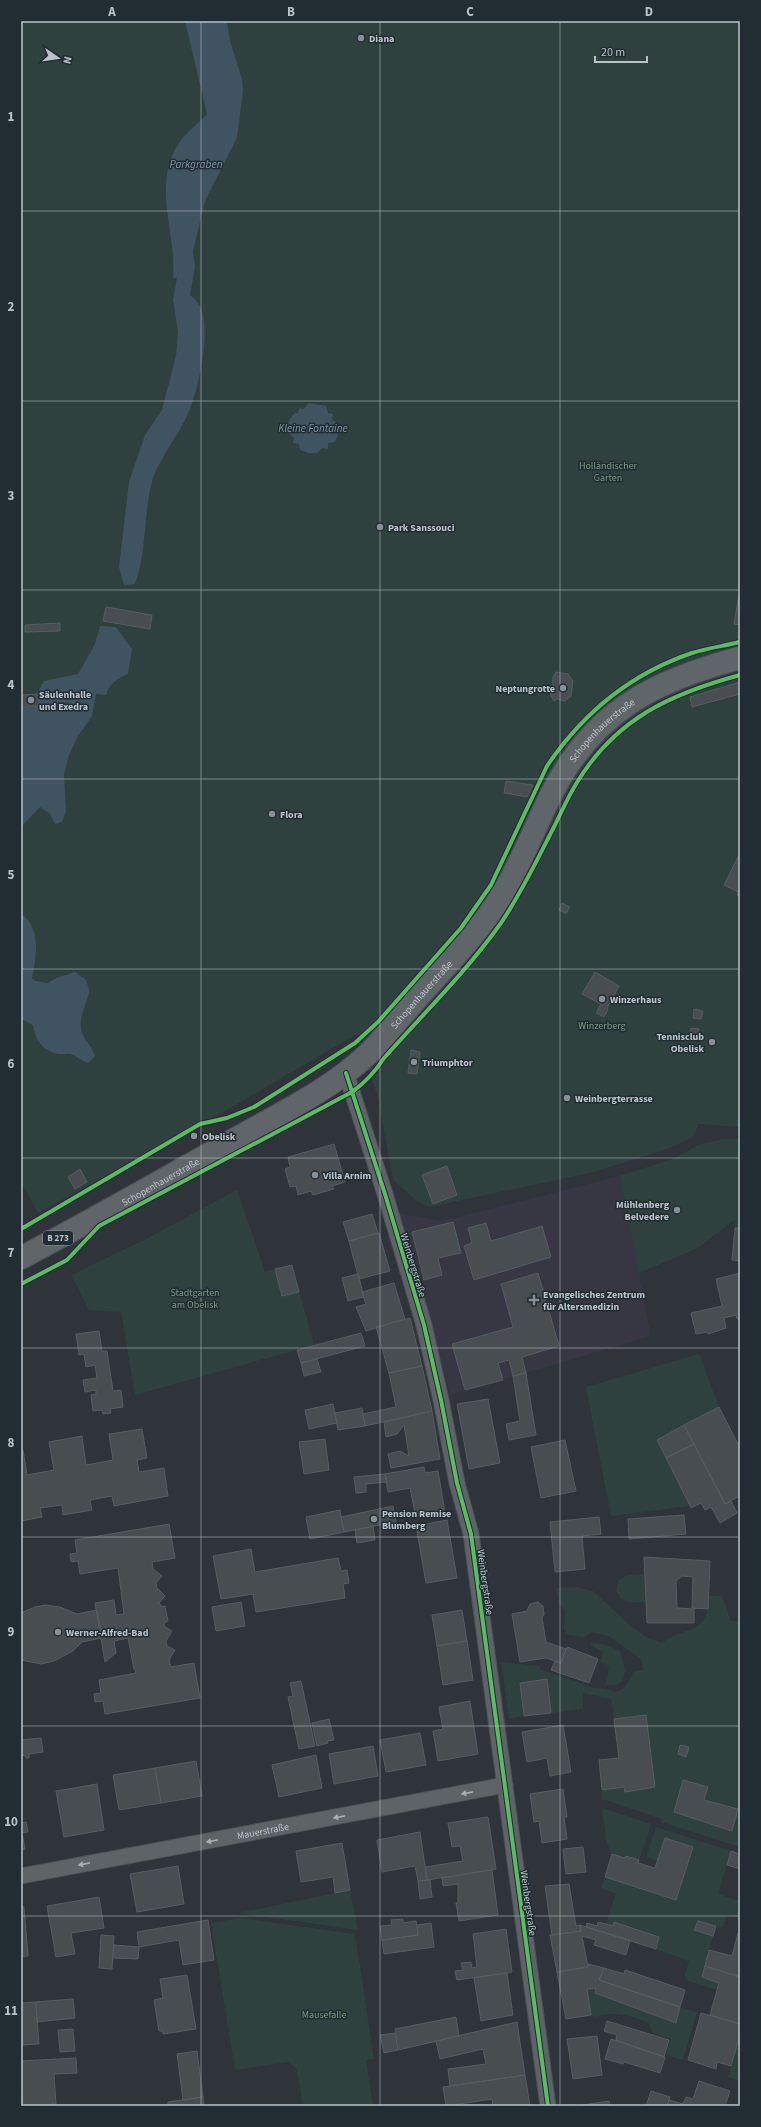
<svg xmlns="http://www.w3.org/2000/svg" width="761" height="2127" viewBox="0 0 761 2127" font-family="'Source Sans 3',sans-serif">
	<style>
		.medical { fill: #363742 }
		.green { fill: #2e413f; fill-rule: evenodd }
		.water { fill: #3f5361 }
		.building { fill: #474d51; stroke: #565c61 }
		.lines { fill: none; stroke-linecap: round; stroke-linejoin: round }
		.street-casing { stroke: #4c5054; stroke-width: 17 }
		.primary-casing { stroke: #4c5156; stroke-width: 24 }
		.street { stroke: #5e6367; stroke-width: 15 }
		.primary { stroke: #606569; stroke-width: 22 }
		.cycleway-casing { stroke: #212c33; stroke-width: 6 }
		.cycleway { stroke: #5cba63; stroke-width: 4 }
		.oneway { fill: #a7afb5 }
		.grid { fill: none; stroke: #b9c2c9; stroke-width: 1; stroke-opacity: 0.55 }
		.poi-dot { fill: #889097; stroke: #212c33; stroke-width: 1.5 }
		.labels { text-anchor: middle; stroke-width: 3; stroke-linejoin: round; paint-order: stroke }
		.shield { fill: #212c33; stroke: #8b959c; stroke-width: 1 }
		.shield-label { font-size: 9px; font-weight: bold; fill: #b9c2c9 }
		.poi-label { font-size: 10px; font-weight: bold; fill: #b9c2c9; stroke: #212c33; text-anchor: start }
		.park-label { font-size: 10px; fill: #7a9c7c; stroke: #212c33 }
		.street-label { font-size: 10px; fill: #b9c2c9; stroke: #212c33 }
		.water-label { font-size: 11px; font-style: italic; fill: #7e96a8; stroke: #212c33 }
		.neatline { fill: none; stroke: #b9c2c9; stroke-width: 1.5 }
		.grid-label { font-size: 13px; text-anchor: middle; font-weight: bold; fill: #b9c2c9 }
	</style>
	<rect width="100%" height="100%" fill="#2e3439"/>
	<path class="medical" d="M620,1176L651,1336L450,1395L432,1327L398,1213L441,1221Z"/>
	<path class="green" d="M21,21H740V1127L698,1124L695,1134L691,1138L667,1149L594,1172L429,1207L417,1201L393,1180L378,1098L357,1034L218,1115L38,1213L21,1182Z
		M723,1139H740V1228H735L734,1220L698,1248L639,1273L620,1176L675,1158L698,1145Z
		M237,1190L265,1272L292,1265L314,1345L135,1395L121,1312L89,1310L71,1275L146,1239Z
		M699,1354L719,1407L657,1440L689,1506L611,1516L586,1387Z
		M645,1574L646,1602H630L621,1599L616,1591L618,1581L627,1575Z
		M577,1587L593,1591L632,1627L646,1637L662,1643C687,1624 708,1637 709,1596H722L731,1621H740V1847L661,1822L662,1819L602,1799V1790L624,1787L625,1792L655,1787L646,1716L614,1719L611,1699L583,1693V1709L551,1713L547,1681L520,1683L524,1716L509,1719L501,1662L540,1666V1669L545,1671L590,1687L611,1690L613,1692C626,1690 628,1684 633,1672L643,1670L641,1659L609,1636L592,1632L585,1637L568,1635L564,1629L565,1610L559,1604L556,1588ZM683,1780L708,1787L704,1800L738,1809L732,1830L674,1812Z
		M591,1643L604,1644L620,1651L625,1671L623,1680L617,1685H606L609,1666L601,1662L603,1651L591,1646Z
		M602,1808L651,1824L639,1860L612,1854L606,1840Z
		M656,1827L731,1851L718,1894L740,1901V1918L726,1915L723,1928L698,1921L694,1930L713,1936L702,1977L719,1983L717,1990L688,1981L685,1975L689,1961L656,1949L659,1937L614,1922L613,1926L606,1924L616,1894L601,1888L605,1877L676,1900L693,1847L665,1838L658,1861L646,1857Z
		M350,1890L358,1930L238,1913L335,1893Z
		M240,1918L355,1934L374,2059L366,2060L373,2106H303L297,2069L288,2062L235,2070L211,1923Z
		M596,1988L595,1993L675,2023L680,2007L697,2012L683,2060L666,2055L671,2039L652,2033L649,2023C633,2016 612,2010 595,2017L591,2015L587,1989Z
		M740,2035V2081L728,2077Z"/>
	<path class="water" d="M185,21H227L230,41L242,79L243,91L237,138L205,201L193,251L195,267L190,295C194,298 197,301 200,306C212,331 198,394 186,418C177,436 156,465 152,482C143,516 147,551 135,584L124,585L119,567L129,482L145,435L162,410L176,356L178,331L173,300L177,278H173C177,233 151,184 179,143C186,132 198,124 207,114Z
		M309,403L326,406L328,413L333,414L332,420C342,424 339,434 335,442L328,443V449L322,448L317,453H309L300,450L299,444L293,443L294,438C284,432 287,420 295,413H298L299,408L304,409Z
		M100,626L116,627L132,649L128,674C118,678 109,684 106,695L96,694L92,716L78,736L69,755L64,775L66,811L62,822L55,824L50,814L40,807L21,827V707L40,706L39,690L44,681L78,674L95,644Z
		M21,914C41,927 37,957 32,978L35,981L48,983C56,976 65,976 75,972L86,980C87,983 89,988 89,992C87,1004 79,1015 81,1028C82,1039 92,1045 95,1056L88,1063C81,1061 77,1056 71,1054C67,1053 63,1055 58,1054C43,1051 35,1040 33,1025L21,1019Z"/>
	<path class="building" d="M740,589V625L734,624Z
		M106,607L152,615L150,629L103,621Z
		M60,623V631L25,632V625Z
		M556,672L568,674L573,681L571,696L565,701L557,699L554,701L550,694L553,690V677Z
		M740,682V694L692,707L690,697Z
		M40,694V706L21,707V695Z
		M506,781L533,785L527,797L504,793Z
		M739,855L740,856V897L737,895L738,892L724,885Z
		M562,903L570,907L566,914L559,910Z
		M595,972L619,986L607,1008L608,1010L604,1017L596,1013L601,1004L582,994Z
		M694,1009L703,1011L701,1019L693,1018Z
		M691,1028L699,1029L697,1036L690,1035Z
		M411,1050L420,1052L417,1074L408,1073Z
		M334,1144L345,1182L332,1186L334,1189L313,1195L311,1191L298,1195L296,1186L290,1187L285,1169L290,1167L288,1157Z
		M447,1166L457,1195L433,1204L422,1175Z
		M80,1169L87,1182L75,1189L68,1177Z
		M372,1214L378,1233L349,1241L343,1222Z
		M453,1222L461,1253L438,1258L442,1275L424,1280L412,1232Z
		M486,1223L491,1241L542,1226L551,1257L474,1280L464,1246L472,1243L468,1228Z
		M735,1228H740V1261L732,1260Z
		M379,1233L390,1271L359,1279L349,1241Z
		M292,1265L299,1292L282,1296L275,1269Z
		M538,1273L559,1346L522,1357L526,1373L513,1376L509,1360L498,1363L503,1380L465,1390L452,1344L513,1327L501,1284Z
		M740,1273V1319H737L736,1315L724,1318L726,1328L708,1334L707,1332L696,1334L691,1313L722,1306L716,1279Z
		M358,1274L364,1297L348,1301L342,1278Z
		M394,1283L405,1319L366,1331L356,1307L366,1304L362,1292Z
		M410,1318L422,1366L389,1373L376,1327Z
		M99,1331L102,1351H107L113,1391L121,1390L123,1407L110,1409L111,1413L103,1414L102,1410L93,1411L91,1395L96,1394V1390L85,1392L83,1380L97,1378L95,1365L86,1367L84,1354L79,1355L76,1334Z
		M361,1333L365,1346L301,1363L297,1350Z
		M317,1359L321,1372L304,1376L301,1363Z
		M422,1366L432,1411L365,1426L363,1414L396,1407L389,1373Z
		M526,1373L536,1435L509,1440L506,1424L520,1421L513,1376Z
		M488,1399L500,1463L469,1469L457,1404Z
		M333,1404L337,1423L309,1429L305,1410Z
		M719,1407L740,1448V1496L725,1504L684,1425Z
		M362,1408L365,1426L338,1430L335,1413Z
		M432,1411L440,1459L391,1468L388,1454L400,1451L409,1456L404,1425L397,1434L386,1437L384,1422Z
		M684,1425L694,1444L666,1458L657,1440Z
		M142,1429L147,1458L137,1460L139,1472L164,1468L168,1496L114,1506L112,1496L90,1500L92,1510L63,1515L62,1505L40,1508L42,1517L21,1521V1451L23,1450L27,1475L54,1470L49,1442L82,1436L86,1465L113,1460L109,1434Z
		M325,1439L329,1470L304,1474L299,1442Z
		M565,1440L576,1491L541,1498L531,1447Z
		M694,1444L725,1504L731,1501L737,1513L720,1523L711,1507L705,1510L701,1503L691,1508L666,1458Z
		M424,1467L425,1473L438,1471L445,1513L416,1518L410,1488L388,1492L385,1474Z
		M385,1474L387,1482L366,1484V1492L356,1493L354,1477Z
		M393,1506L396,1522L344,1532L341,1517Z
		M340,1510L344,1532L310,1539L306,1517Z
		M684,1515L686,1534L629,1539L628,1519Z
		M599,1517L601,1534L582,1536L585,1569L555,1572L550,1522Z
		M447,1520L457,1578L426,1583L416,1526Z
		M169,1524L175,1558L152,1562L153,1569L162,1576L156,1583L157,1588L165,1596L159,1603L162,1607L165,1606L168,1621L165,1622L164,1626L172,1631L166,1641L167,1646L175,1650L169,1660L171,1667L194,1663L200,1698L105,1714L103,1701L95,1702L94,1694L101,1693L99,1680L136,1673L135,1669H134L128,1638L114,1641L116,1653L105,1662L95,1603L114,1600L116,1615L124,1614L118,1568L80,1574L78,1561L71,1562L70,1554L77,1553L75,1540Z
		M373,1526L375,1540L357,1543L355,1530Z
		M251,1549L255,1572L338,1558L341,1571L347,1570L349,1583L343,1584L345,1598L256,1612L253,1594L221,1599L213,1556Z
		M644,1557L710,1561L708,1609L692,1608L693,1577L682,1576L676,1581L677,1608L694,1609V1623H647Z
		M241,1602L245,1626L216,1631L212,1607Z
		M538,1602L543,1606L544,1614L542,1618L546,1642L566,1649L561,1663L546,1658L520,1662L512,1614L527,1611L530,1604Z
		M45,1605L60,1607L77,1614L97,1610L102,1638L82,1642L73,1651L54,1661L41,1664L21,1660V1613L35,1607Z
		M462,1610L467,1641L437,1646L432,1615Z
		M467,1641L473,1680L443,1685L437,1646Z
		M567,1647L598,1659L589,1683L551,1670L555,1661L561,1663Z
		M547,1679L551,1713L524,1716L520,1683Z
		M301,1681L315,1746L299,1749L288,1697L293,1696L290,1683Z
		M470,1701L478,1754L438,1761L433,1731L443,1729L439,1707Z
		M646,1715L655,1787L625,1792L624,1787L602,1790L599,1760L619,1758L614,1719Z
		M329,1719L334,1740L327,1741L328,1743L317,1746L312,1723Z
		M563,1725L571,1772L550,1776L547,1758L527,1762L522,1732Z
		M420,1733L426,1765L386,1772L380,1740Z
		M41,1738L43,1752L29,1754V1758H26L25,1755L21,1756V1740Z
		M680,1745L689,1747L686,1757L678,1754Z
		M373,1746L378,1776L334,1784L329,1754Z
		M316,1755L322,1788L279,1797L272,1765Z
		M196,1761L202,1796L161,1803L155,1768Z
		M155,1768L161,1803L119,1810L113,1775Z
		M683,1780L708,1787L704,1800L738,1809L732,1831L674,1812Z
		M97,1784L104,1830L64,1837L56,1791Z
		M563,1789L567,1817H564L567,1839L542,1843L539,1821L534,1822L530,1794Z
		M488,1817L496,1869L427,1880L425,1867L463,1861L460,1846L452,1847L448,1823Z
		M26,1822L28,1832L22,1833L25,1849L21,1850V1823Z
		M420,1832L427,1880L418,1881L415,1866L382,1872L377,1840Z
		M665,1838L693,1847L676,1900L605,1877L612,1854L625,1858L626,1856L639,1860L638,1863L655,1868Z
		M342,1843L350,1890L335,1893L333,1877L301,1882L296,1851Z
		M583,1847L586,1872L566,1874L563,1849Z
		M731,1851L740,1854V1869L727,1865Z
		M178,1866L184,1904L137,1912L130,1874Z
		M492,1870L498,1915L459,1921L456,1903L458,1902V1884L443,1886L442,1878Z
		M430,1880L432,1897L420,1899L418,1881Z
		M569,1884L576,1926L580,1925L581,1931L552,1935L545,1886Z
		M99,1897L104,1928L71,1933L75,1954L56,1957L47,1906Z
		M21,1907H24L28,1956L21,1957Z
		M403,1919V1923L416,1921L418,1935L382,1940L380,1926L392,1925L391,1920Z
		M208,1920L214,1960L183,1965L179,1940L139,1947L137,1932Z
		M698,1921L716,1926L713,1936L694,1930Z
		M598,1922L613,1926L614,1922L659,1937L656,1949L586,1927L587,1923L597,1926Z
		M431,1923L434,1947L384,1954L382,1940L418,1935L417,1925Z
		M580,1925L630,1940L626,1955L594,1945L596,1940L582,1936L588,1967L557,1972L550,1935L581,1931Z
		M506,1929L512,1972L457,1980L455,1971L463,1970L461,1963L471,1962L472,1968L477,1967L473,1934Z
		M738,1933L740,1934V1977L705,1966L709,1950L732,1956Z
		M101,1935L114,1936L112,1969L99,1968Z
		M114,1945L139,1947L138,1959L113,1958Z
		M588,1964L604,1968L599,1980L680,2007L676,2023L595,1993L596,1988L587,1989L591,2015L566,2019L557,1972L588,1967Z
		M705,1966L740,1977V2024L710,2015L719,1983L702,1977Z
		M604,1968L624,1974L625,1970L685,1990L680,2007L599,1980Z
		M507,1973L513,2015L481,2021L474,1978Z
		M187,1975L196,2029L163,2034V2031H159L154,2000L163,1998L160,1979Z
		M73,1999L75,2018L37,2022L36,2002Z
		M36,2002L39,2044L21,2045V2003Z
		M701,2013L740,2024V2035L731,2066L717,2062L716,2069L688,2060Z
		M456,2017L459,2036L398,2050L395,2029Z
		M607,2021L669,2040L664,2057L616,2040L617,2035L604,2031Z
		M517,2022L525,2075L450,2086L448,2069L486,2064L483,2049L440,2059L436,2041Z
		M73,2029L75,2051L60,2052L58,2030Z
		M395,2033L398,2050L384,2053L380,2035Z
		M597,2036L602,2075L573,2079L567,2039Z
		M611,2039L665,2057L660,2073L624,2062L623,2064L605,2059Z
		M197,2051L203,2097L183,2100L177,2054Z
		M76,2058L77,2073L54,2074L56,2104L23,2106L21,2061Z
		M525,2075L530,2106H493L492,2099L446,2106L443,2087Z
		M699,2081L730,2091L725,2106H667L669,2100L683,2104L686,2097L693,2099Z
		M651,2091L670,2097L667,2106H646Z
		M203,2097L204,2106H168V2102Z
		M609,2101L610,2106H576Z"/>
	<g class="lines">
		<g class="street-casing">
			<g id="street">
				<path d="M346,1073L385,1194L424,1325L441,1400L457,1483L471,1534L548,2106"/>
				<path id="s1" d="M21,1876L505,1785"/>
			</g>
		</g>
		<g class="primary-casing">
			<g id="primary">
				<path id="s2" d="M21,1258C94,1219 165,1179 237,1138C281,1113 330,1090 368,1054C382,1041 393,1025 406,1011C440,971 478,936 504,891C523,859 536,824 553,791C595,710 656,680 740,658"/>
			</g>
		</g>
		<use href="#street" class="street"/>
		<use href="#primary" class="primary"/>
		<g class="cycleway-casing">
			<path id="cycleway" d="M346,1073L385,1194L424,1325L441,1400L457,1483L471,1534L548,2106
				M21,1229L200,1124L227,1118L254,1107L355,1043L378,1022L461,928L491,885L547,766C583,713 630,674 692,653C707,648 724,646 740,642
				M21,1284L67,1260L99,1226L352,1092C366,1082 375,1072 384,1058C423,1014 467,971 501,923C522,892 538,858 555,825C562,811 568,797 576,784C615,719 670,694 740,675"/>
		</g>
		<use href="#cycleway" class="cycleway"/>
	</g>
	<defs><path id="oneway-solid" d="M-6-.8H1V-3.2L6.5 0L1 3.2V.8H-6Z"/></defs>
	<g class="oneway">
		<use href="#oneway-solid" transform="translate(467 1793) rotate(169)"/>
		<use href="#oneway-solid" transform="translate(339 1817) rotate(169)"/>
		<use href="#oneway-solid" transform="translate(212 1841) rotate(169)"/>
		<use href="#oneway-solid" transform="translate(84 1864) rotate(169)"/>
	</g>
	<path class="grid" d="M201,21V2106M380,21V2106M560,21V2106M21,211H740M21,401H740M21,590H740M21,779H740M21,969H740M21,1158H740M21,1348H740M21,1537H740M21,1726H740M21,1916H740"/>
	<g class="poi-dot">
		<circle cx="361" cy="38" r="4"/>
		<circle cx="380" cy="527" r="4"/>
		<circle cx="563" cy="688" r="4"/>
		<circle cx="31" cy="700" r="4"/>
		<circle cx="272" cy="814" r="4"/>
		<circle cx="602" cy="999" r="4"/>
		<circle cx="712" cy="1042" r="4"/>
		<circle cx="414" cy="1062" r="4"/>
		<circle cx="567" cy="1098" r="4"/>
		<circle cx="194" cy="1136" r="4"/>
		<circle cx="315" cy="1175" r="4"/>
		<circle cx="677" cy="1210" r="4"/>
		<path d="M532 1294h4v4h4v4h-4v4h-4v-4h-4v-4h4z"/>
		<circle cx="374" cy="1519" r="4"/>
		<circle cx="58" cy="1632" r="4"/>
	</g>
	<g class="labels">
		<rect class="shield" x="43" y="1231" width="30" height="14" rx="3"/>
		<g class="shield-label">
			<text x="58" y="1241">B 273</text>
		</g>
		<g class="poi-label">
			<text x="369" y="42">Diana</text>
			<text x="388" y="531">Park Sanssouci</text>
			<text x="555" y="692" text-anchor="end">Neptungrotte</text>
			<text x="39" y="698">Säulenhalle<tspan x="39" dy="12">und Exedra</tspan></text>
			<text x="280" y="818">Flora</text>
			<text x="610" y="1003">Winzerhaus</text>
			<text x="704" y="1040" text-anchor="end">Tennisclub<tspan x="704" dy="12">Obelisk</tspan></text>
			<text x="422" y="1066">Triumphtor</text>
			<text x="575" y="1102">Weinbergterrasse</text>
			<text x="202" y="1140">Obelisk</text>
			<text x="323" y="1179">Villa Arnim</text>
			<text x="669" y="1208" text-anchor="end">Mühlenberg<tspan x="669" dy="12">Belvedere</tspan></text>
			<text x="543" y="1298">Evangelisches Zentrum<tspan x="543" dy="12">für Altersmedizin</tspan></text>
			<text x="382" y="1517">Pension Remise<tspan x="382" dy="12">Blumberg</tspan></text>
			<text x="66" y="1636">Werner-Alfred-Bad</text>
		</g>
		<g class="park-label">
			<text x="608" y="469">Holländischer<tspan x="608" dy="12">Garten</tspan></text>
			<text x="602" y="1029">Winzerberg</text>
			<text x="195" y="1296">Stadtgarten<tspan x="195" dy="12">am Obelisk</tspan></text>
			<text x="324" y="2018">Mausefalle</text>
		</g>
		<g class="street-label">
			<text dy="4" stroke="none"><textPath href="#s2" startOffset="806">Schopenhauerstraße</textPath></text>
			<text dy="4" stroke="none"><textPath href="#s2" startOffset="483">Schopenhauerstraße</textPath></text>
			<text dy="4" stroke="none"><textPath href="#s2" startOffset="159">Schopenhauerstraße</textPath></text>
			<text transform="translate(414 1265) rotate(73)" y="4">Weinbergstraße</text>
			<text transform="translate(486 1582) rotate(82)" y="4">Weinbergstraße</text>
			<text dy="4" stroke="none"><textPath href="#s1" startOffset="246">Mauerstraße</textPath></text>
			<text transform="translate(529 1903) rotate(82)" y="4">Weinbergstraße</text>
		</g>
		<g class="water-label">
			<text x="196" y="168">Parkgraben</text>
			<text x="313" y="432">Kleine Fontaine</text>
		</g>
	</g>
	<rect width="761" height="2127" fill="none" stroke="#212c33" stroke-width="44"/>
	<g transform="translate(58 58) rotate(103)" stroke="#212c33" stroke-width="3" paint-order="stroke">
	<path d="M0-3L7 15L0 10L-7 15Z" fill="#b9c2c9"/>
	<text y="-6" font-size="11" font-weight="bold" text-anchor="middle" fill="#b9c2c9">N</text>
	</g>
	<path d="M595 56v6h52v-6" fill="none" stroke="#b9c2c9" stroke-width="2"/>
	<text x="601" y="56" font-size="12" fill="#b9c2c9" stroke="#212c33" stroke-width="3" paint-order="stroke">20 m</text>
	<rect x="22" y="22" width="717" height="2083" class="neatline"/>
	<g class="grid-label">
		<text x="112" y="16">A</text>
		<text x="291" y="16">B</text>
		<text x="470" y="16">C</text>
		<text x="649" y="16">D</text>
		<text x="11" y="121">1</text>
		<text x="11" y="311">2</text>
		<text x="11" y="500">3</text>
		<text x="11" y="689">4</text>
		<text x="11" y="879">5</text>
		<text x="11" y="1068">6</text>
		<text x="11" y="1257">7</text>
		<text x="11" y="1447">8</text>
		<text x="11" y="1636">9</text>
		<text x="11" y="1826">10</text>
		<text x="11" y="2015">11</text>
	</g>
</svg>
